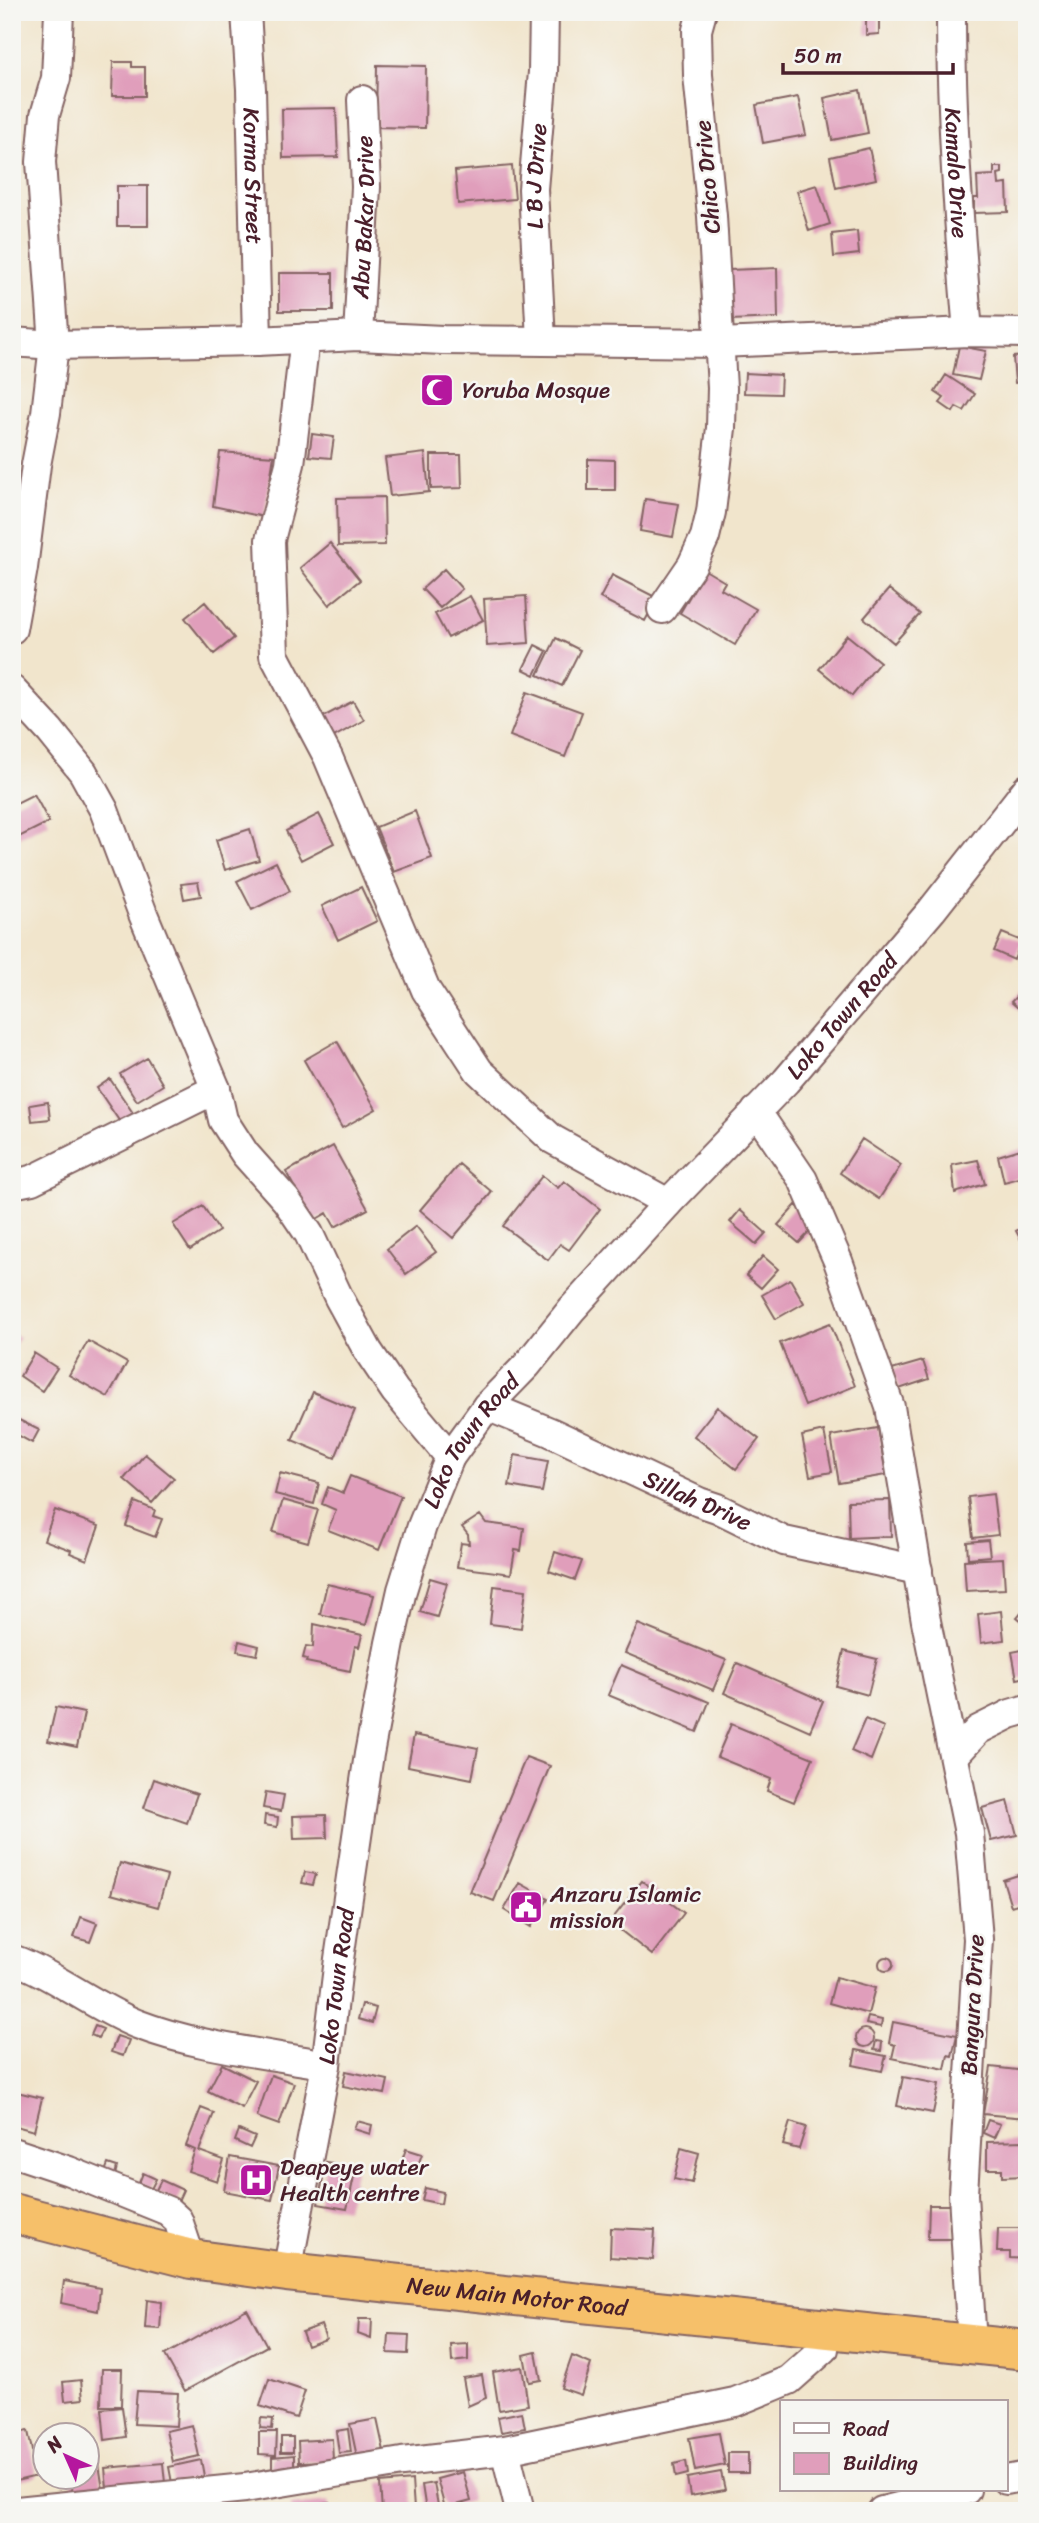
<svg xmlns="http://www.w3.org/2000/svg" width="1039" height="2523" font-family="Sriracha,sans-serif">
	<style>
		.building { fill: #e09ebb }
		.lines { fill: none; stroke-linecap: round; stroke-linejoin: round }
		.minor-casing { stroke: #846463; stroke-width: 32 }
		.highway-casing { stroke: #846463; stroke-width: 42 }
		.minor { stroke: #fff; stroke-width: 28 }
		.highway { stroke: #f6c06b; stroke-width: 38 }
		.labels { text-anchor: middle; stroke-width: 5; stroke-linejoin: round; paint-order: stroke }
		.street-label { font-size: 23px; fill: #4a1f2b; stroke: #f6f6f2 }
		.poi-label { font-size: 23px; fill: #4a1f2b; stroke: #f6f6f2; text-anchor: start }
	</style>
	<rect width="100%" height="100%" fill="#f6f6f2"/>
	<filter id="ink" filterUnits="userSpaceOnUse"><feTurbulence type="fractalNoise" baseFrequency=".0143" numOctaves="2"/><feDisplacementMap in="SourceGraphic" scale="14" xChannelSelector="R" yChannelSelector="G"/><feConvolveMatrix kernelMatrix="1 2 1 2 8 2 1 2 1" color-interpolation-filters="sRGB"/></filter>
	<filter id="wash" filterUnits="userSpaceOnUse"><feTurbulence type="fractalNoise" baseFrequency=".00686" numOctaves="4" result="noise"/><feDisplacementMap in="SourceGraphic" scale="28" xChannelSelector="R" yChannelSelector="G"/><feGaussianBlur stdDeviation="1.57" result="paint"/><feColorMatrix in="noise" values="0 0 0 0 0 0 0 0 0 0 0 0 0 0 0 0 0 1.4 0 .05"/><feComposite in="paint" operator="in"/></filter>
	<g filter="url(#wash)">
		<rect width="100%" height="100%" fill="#f1e5cc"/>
		<g id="blocks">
			<path class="building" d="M866,16H879V34L866,35Z
				M113,62H132V67H145V96H112Z
				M377,65L426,66L425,128L376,127Z
				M860,90L868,133L832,140L824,98Z
				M798,97L806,135L763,143L756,105Z
				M336,108L338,157L283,158L282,109Z
				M869,148L876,179L836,188L830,157Z
				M512,166L515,199L458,204L455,171Z
				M994,167H1002V173L998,174L999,185L1007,184L1008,212L974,213V198H978L977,176L994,175Z
				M817,185L830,224L809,231L797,191Z
				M117,186H148V226H117Z
				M857,231L859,254L834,257L832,234Z
				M777,268L778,318L730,320L729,270Z
				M279,273H333V311H279Z
				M959,346L986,351L979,380L953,375Z
				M1027,356V382L1015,383L1013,357Z
				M745,373L781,375L780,394L744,393Z
				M946,375L975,394L964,411L956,407L953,412L940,403L944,398L935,392Z
				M312,434L334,437L331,458L309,456Z
				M220,452L274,456L264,517L213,506Z
				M425,453L429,492L390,496L385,458Z
				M431,455H461L462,488L431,489Z
				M588,459L615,460V490H588Z
				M384,497L385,545L338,546L337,498Z
				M645,499L679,504L673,537L640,531Z
				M330,543L360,580L329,605L300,568Z
				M444,569L462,589L440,608L422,589Z
				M705,570L725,582L721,589L756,609L735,645L680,613Z
				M612,575L657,598L645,621L600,598Z
				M889,589L920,614L894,643L864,618Z
				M470,596L483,620L448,638L435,614Z
				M526,596L529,643L487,646L484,599Z
				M205,602L234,638L214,654L185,618Z
				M847,635L880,662L852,696L819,669Z
				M556,638L580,650L562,686L538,675Z
				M535,645L547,651L535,675L523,669Z
				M527,692L582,712L565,757L510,736Z
				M353,701L364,720L332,738L321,718Z
				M34,794L49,822L17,838L12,827V805Z
				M415,811L432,858L394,872L376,827Z
				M319,814L334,843L301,860L286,831Z
				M250,829L259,860L225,870L216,840Z
				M276,862L290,891L252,910L237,881Z
				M198,882L201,896L184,899L181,884Z
				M361,887L377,921L338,940L322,906Z
				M1002,933L1022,941L1014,960L994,951Z
				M1027,985V1001L1019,1009L1011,1002Z
				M337,1041L376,1109L342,1128L304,1060Z
				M147,1058L163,1085L137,1101L120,1074Z
				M110,1079L133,1113L120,1122L97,1088Z
				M48,1102L50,1119L32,1121L30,1105Z
				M862,1139L901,1165L879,1199L840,1173Z
				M333,1146L368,1209L335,1227L327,1213L313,1221L286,1172Z
				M1027,1147V1176L1004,1182L998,1156Z
				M978,1160L985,1184L955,1193L952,1165Z
				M459,1164L492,1192L453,1238L420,1210Z
				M542,1176L558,1188L564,1181L600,1209L569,1250L560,1244L548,1260L503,1226Z
				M796,1205L817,1224L799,1243L778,1225Z
				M203,1206L219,1231L190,1250L173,1224Z
				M740,1210L766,1233L756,1244L730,1222Z
				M1027,1225V1251L1016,1231Z
				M416,1226L436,1252L406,1274L387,1249Z
				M763,1256L778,1269L761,1288L746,1275Z
				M790,1279L804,1303L776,1319L762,1295Z
				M830,1323L855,1386L805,1406L780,1343Z
				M12,1334L19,1337L12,1351Z
				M88,1341L127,1363L108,1397L69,1375Z
				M34,1353L57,1368L42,1391L20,1376Z
				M923,1361L929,1379L899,1389L892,1370Z
				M313,1392L355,1410L335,1458L292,1440Z
				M717,1407L759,1439L736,1469L694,1436Z
				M15,1418L39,1430L32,1443L12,1432V1424Z
				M878,1428L886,1475L839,1483L831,1436Z
				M824,1431L832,1472L810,1476L802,1436Z
				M145,1454L174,1478L152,1503L124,1479Z
				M515,1455L548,1461L542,1492L509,1486Z
				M280,1473L319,1483L314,1504L275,1494Z
				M350,1476L401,1496L379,1550L328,1530L336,1510L322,1504L328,1487L343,1493Z
				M993,1494L998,1535L973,1538L968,1497Z
				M283,1500L318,1510L308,1542L273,1532Z
				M890,1500L891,1536L849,1538L848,1501Z
				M135,1502L155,1510L153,1516L162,1519L155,1537L126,1526Z
				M55,1510L99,1526L87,1560L70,1553L71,1550L44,1540Z
				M480,1515L486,1523L524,1528L521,1551L515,1550L511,1574L457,1567L461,1543L469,1544L468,1535L462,1527Z
				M988,1540L990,1556L968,1558L967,1542Z
				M555,1552L582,1561L575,1580L549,1571Z
				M1003,1558L1005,1589L966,1591L964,1560Z
				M430,1578L447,1583L437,1617L420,1612Z
				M327,1584L374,1595L366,1625L320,1614Z
				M494,1586L526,1590L521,1628L490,1624Z
				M1027,1605V1625L1017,1617Z
				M1001,1611L1004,1640L981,1643L978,1614Z
				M314,1624L362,1635L359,1647L355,1646L350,1671L306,1662L307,1659L303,1658L306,1646L313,1647Z
				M638,1624L726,1660L713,1690L625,1653Z
				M239,1641L259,1646L257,1655L237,1651Z
				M1027,1649V1677L1017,1679L1012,1652Z
				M844,1651L877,1659L868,1695L836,1686Z
				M737,1663L823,1701L810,1731L724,1693Z
				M621,1665L709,1702L697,1732L608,1695Z
				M56,1707L84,1713L77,1747L48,1741Z
				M865,1719L884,1727L871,1760L851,1751Z
				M731,1724L813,1758L794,1802L767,1791L771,1779L717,1757Z
				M414,1735L478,1748L472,1779L408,1766Z
				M526,1757L550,1766L494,1901L470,1892Z
				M154,1779L197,1794L187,1823L144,1808Z
				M266,1792L284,1795L281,1811L263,1808Z
				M1008,1801L1017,1835L991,1841L982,1808Z
				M265,1815L278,1817L277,1827L264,1825Z
				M326,1815L327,1838L294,1839L293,1816Z
				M120,1863L167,1876L158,1907L111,1894Z
				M305,1872L316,1874L313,1885L302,1883Z
				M1027,1872V1901L1011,1906L1003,1880Z
				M642,1881L684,1913L652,1955L610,1922Z
				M520,1883L548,1899L531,1927L504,1910Z
				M81,1917L97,1923L90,1942L74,1937Z
				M879 1964a7 7 0 1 1 14 0a7 7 0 1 1-14 0Z
				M836,1977L875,1988L868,2014L829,2003Z
				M362,2004L376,2008L372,2023L358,2019Z
				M868,2017L882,2020L881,2027L866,2024Z
				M893,2022L957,2035L952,2056L948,2055L945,2069L892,2058L895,2045L889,2043Z
				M95,2026L103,2029L98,2038L91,2035Z
				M856 2038a9 9 0 1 1 18 0a9 9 0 1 1-18 0Z
				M117,2036L129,2040L123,2056L111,2052Z
				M876,2041L882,2042L881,2051L874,2050Z
				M856,2050L886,2056L882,2071L853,2065Z
				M222,2064L256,2081L242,2108L208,2091Z
				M991,2067L1027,2071V2118L983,2114Z
				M346,2071L388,2080L385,2094L343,2086Z
				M271,2075L294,2083L279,2125L257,2117Z
				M903,2077L939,2084L933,2113L897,2106Z
				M17,2092L42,2098L34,2131L12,2125V2110Z
				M201,2108L214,2113L199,2151L224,2160L217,2181L188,2171L195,2150L186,2146Z
				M988,2120L1000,2124L994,2138L983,2133Z
				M357,2121L372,2125L370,2134L354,2129Z
				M790,2122L806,2127L799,2149L783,2145Z
				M239,2130L255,2137L250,2148L235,2141Z
				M1025,2141L1026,2176L1002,2177V2169H987V2142Z
				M681,2148L699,2153L692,2183L674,2179Z
				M406,2149L422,2154L417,2168L401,2163Z
				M230,2157L279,2166L272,2200L224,2191Z
				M326,2162L356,2167L347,2209L318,2204Z
				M108,2164L117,2167L115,2175L105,2172Z
				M143,2173L156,2179L151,2189L139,2183Z
				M161,2180L183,2190L177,2203L155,2192Z
				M425,2188L443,2192L441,2204L422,2200Z
				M929,2205H954L953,2239H928Z
				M611,2228L655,2230L653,2260L610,2257Z
				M998,2228H1027V2259L1010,2258V2252H997Z
				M64,2281L100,2288L98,2311L61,2303Z
				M147,2300L162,2302L160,2329L145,2328Z
				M247,2309L267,2346L185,2391L165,2355Z
				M359,2319H372L371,2339L358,2334Z
				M321,2325L326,2339L307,2346L302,2332Z
				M389,2334L409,2335L408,2354L388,2353Z
				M468,2344V2360L452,2362L451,2345Z
				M536,2352L541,2380L529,2382L524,2355Z
				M572,2356L591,2364L581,2395L561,2388Z
				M522,2367L528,2405L499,2410L493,2372Z
				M102,2369H122L121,2406H101Z
				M482,2375L486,2398L468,2406L463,2378Z
				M269,2379L305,2391L296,2418L260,2406Z
				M81,2380L83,2399L65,2401L63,2382Z
				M137,2391L178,2393L176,2426L134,2424Z
				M122,2407L126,2437L105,2440L102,2409Z
				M522,2412L525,2428L501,2432L498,2417Z
				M261,2418L273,2419L272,2429L260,2428Z
				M377,2419L384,2451L357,2457L350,2424Z
				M192,2425L199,2456L173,2462L166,2431Z
				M348,2429L351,2452L339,2453L336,2431Z
				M28,2431L37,2476L12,2482V2434Z
				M259,2432H277L276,2455L259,2454Z
				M719,2433L725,2465L695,2471L689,2438Z
				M281,2437H293V2452H281Z
				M332,2439L333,2461L299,2462L298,2441Z
				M728,2453H748V2473H728Z
				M294,2455V2468L272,2470V2457Z
				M201,2460L204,2476L172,2483L169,2467Z
				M686,2461L688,2474L676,2477L674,2464Z
				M163,2463L165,2483L107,2488L105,2468Z
				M99,2464L103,2490L73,2495L71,2478H88V2465Z
				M463,2472L471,2501L445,2508L437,2479Z
				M721,2472L725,2490L690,2496L687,2478Z
				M412,2480L414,2509L382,2511L380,2483Z
				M434,2483L439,2511H426L422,2485Z
				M329,2502L330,2511H291V2506Z"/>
		</g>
	</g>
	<g filter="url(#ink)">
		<use href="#blocks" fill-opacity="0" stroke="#846463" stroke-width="2"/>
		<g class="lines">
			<g class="minor-casing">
				<g id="minor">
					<path id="s1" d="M246,12L251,89L257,341"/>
					<path id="s2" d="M951,12C951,119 959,225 968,332"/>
					<path id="s3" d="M358,336L366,187L362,100"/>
					<path d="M305,338L290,464L270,540L274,655L328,757L426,990L479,1071L552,1139L668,1203"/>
					<path id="s4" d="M541,340L533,189L543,72L544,12"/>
					<path d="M12,342L54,345L257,341L358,336L443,340L719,343L968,332L1027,333"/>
					<path d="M662,609L692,565L705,537L711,512L721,428L722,388L712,216L698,75L697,30L702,12"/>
					<path d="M12,629L23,568L36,465L46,413L54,345L41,162L45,115L56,78L59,12"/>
					<path d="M12,690L50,731L83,772L104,810L143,914L216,1089L223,1120L245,1154L286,1200L309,1234L339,1298L368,1351L395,1391L450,1457"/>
					<path d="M756,1111L803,1180L838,1261L890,1407L926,1621L969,1833L978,1939L963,2194L972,2345"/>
					<path d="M12,1184L32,1180L216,1089"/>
					<path id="s5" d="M487,1406L550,1432L699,1502L717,1508L784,1541L918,1570"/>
					<path d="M954,1756L978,1730L1010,1714L1027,1709"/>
					<path d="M12,1959C56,1975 93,2006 137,2024C197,2047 264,2053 326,2065"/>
					<path d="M12,2152L69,2171L168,2211L178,2220L191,2259"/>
					<path id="s6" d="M287,2272L326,2065L339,1959L369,1754L390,1643L402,1590L422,1526L450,1457L487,1406L527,1365L572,1309L668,1203L786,1081L932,910L1027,789"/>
					<path d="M505,2450L520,2511"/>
					<path d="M1006,2480L1027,2476"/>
					<path d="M17,2511L245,2488L402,2462L505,2450L735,2402L789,2380L824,2349"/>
					<path d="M882,2511L966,2490"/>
				</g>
			</g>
			<g class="highway-casing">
				<g id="highway">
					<path id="s7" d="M12,2213L191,2259L287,2272L1027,2350"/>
				</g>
			</g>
			<use href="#minor" class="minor"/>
			<use href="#highway" class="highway"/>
		</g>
	</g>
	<defs>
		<g id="mosque-square" transform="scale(1.75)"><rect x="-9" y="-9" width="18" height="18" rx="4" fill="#b5179e" stroke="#f6f6f2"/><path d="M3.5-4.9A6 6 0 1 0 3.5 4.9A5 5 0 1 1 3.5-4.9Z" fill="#fff"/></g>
		<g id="civic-square" transform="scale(1.75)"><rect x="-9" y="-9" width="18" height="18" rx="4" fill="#b5179e" stroke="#f6f6f2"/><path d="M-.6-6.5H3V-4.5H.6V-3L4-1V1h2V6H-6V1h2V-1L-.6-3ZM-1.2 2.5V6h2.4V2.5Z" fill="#fff"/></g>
		<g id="hospital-square" transform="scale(1.75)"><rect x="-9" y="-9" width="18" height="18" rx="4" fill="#b5179e" stroke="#f6f6f2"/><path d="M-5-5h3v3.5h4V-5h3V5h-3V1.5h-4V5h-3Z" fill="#fff"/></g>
	</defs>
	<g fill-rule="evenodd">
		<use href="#mosque-square" x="437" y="390"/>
		<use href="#civic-square" x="526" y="1907"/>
		<use href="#hospital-square" x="256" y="2180"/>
	</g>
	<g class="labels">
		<g class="street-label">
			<text dy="8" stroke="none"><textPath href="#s2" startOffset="161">Kamalo Drive</textPath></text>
			<text dy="8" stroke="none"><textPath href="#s1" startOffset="164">Korma Street</textPath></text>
			<text dy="8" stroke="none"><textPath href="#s4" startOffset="164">L B J Drive</textPath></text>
			<text transform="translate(707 177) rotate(-95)" y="8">Chico Drive</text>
			<text dy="8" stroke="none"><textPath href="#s3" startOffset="119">Abu Bakar Drive</textPath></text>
			<text dy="8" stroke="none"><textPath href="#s6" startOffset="1424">Loko Town Road</textPath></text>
			<text dy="8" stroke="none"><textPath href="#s6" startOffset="858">Loko Town Road</textPath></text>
			<text dy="8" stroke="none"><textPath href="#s5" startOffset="231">Sillah Drive</textPath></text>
			<text dy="8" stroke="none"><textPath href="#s6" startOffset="290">Loko Town Road</textPath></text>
			<text transform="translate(972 2005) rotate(-87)" y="8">Bangura Drive</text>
			<text dy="8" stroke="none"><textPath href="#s7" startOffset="513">New Main Motor Road</textPath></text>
		</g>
		<g class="poi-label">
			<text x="462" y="398">Yoruba Mosque</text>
			<text x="550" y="1902">Anzaru Islamic<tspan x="550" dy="26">mission</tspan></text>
			<text x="280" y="2175">Deapeye water<tspan x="280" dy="26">Health centre</tspan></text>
		</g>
	</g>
	<rect width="1039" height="2523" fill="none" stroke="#f6f6f2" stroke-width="42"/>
	<rect x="780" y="2400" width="228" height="91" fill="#f6f6f2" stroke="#b1a0a2" stroke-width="2"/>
	<rect x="794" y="2423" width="35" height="10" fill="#ffffff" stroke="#b1a0a2" stroke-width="2"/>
	<text x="843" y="2436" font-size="21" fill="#4a1f2b">Road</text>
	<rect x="794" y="2453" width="35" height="21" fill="#e09ebb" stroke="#b1a0a2" stroke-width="2"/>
	<text x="843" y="2470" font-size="21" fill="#4a1f2b">Building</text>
	<g transform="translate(66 2456) rotate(315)"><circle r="33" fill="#f6f6f2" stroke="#b1a0a2" stroke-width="2"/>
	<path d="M0-5L12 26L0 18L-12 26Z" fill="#b5179e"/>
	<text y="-10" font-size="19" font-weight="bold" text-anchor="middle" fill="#4a1f2b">N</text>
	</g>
	<path d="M783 63v10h170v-10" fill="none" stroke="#4a1f2b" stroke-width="3.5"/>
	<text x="794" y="63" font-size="21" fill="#4a1f2b" stroke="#f6f6f2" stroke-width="5" paint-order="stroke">50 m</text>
</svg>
